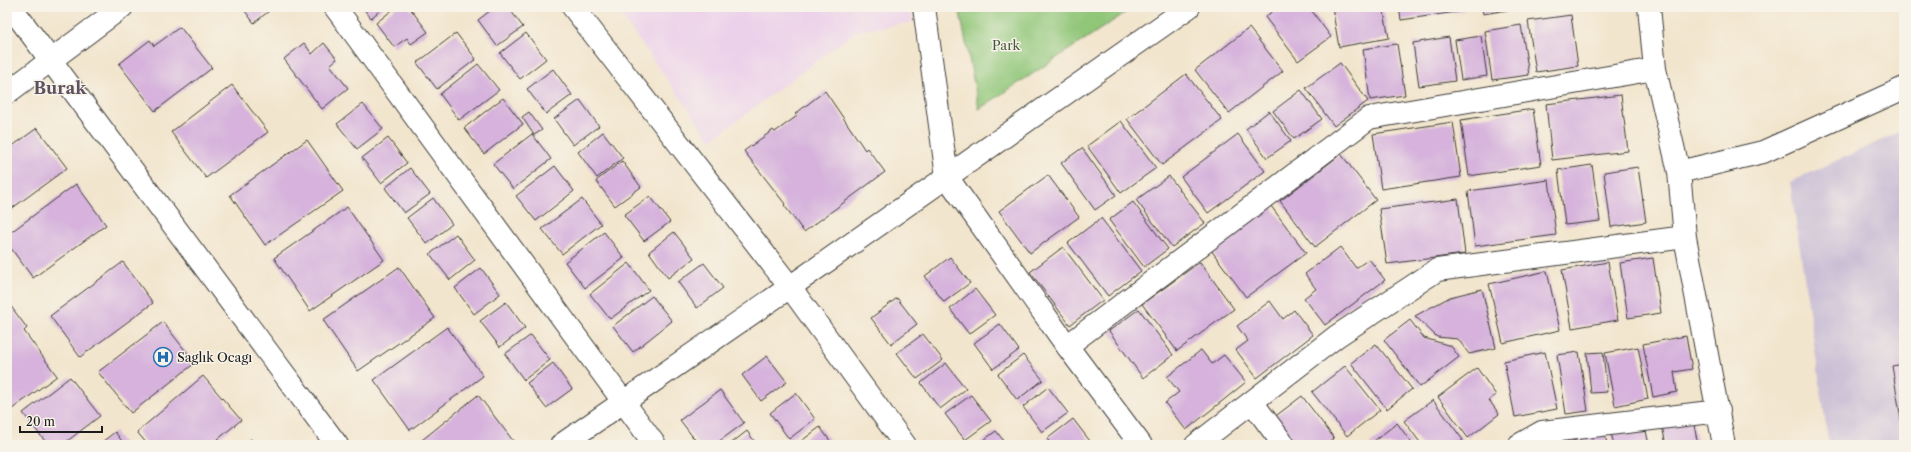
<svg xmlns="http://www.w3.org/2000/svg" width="1911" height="452" font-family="'Libre Caslon Text',serif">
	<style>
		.built { fill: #ecd1ea }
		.industrial { fill: #cbbfd5 }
		.green { fill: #90c678; stroke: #56714a }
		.building { fill: #d6b2dc }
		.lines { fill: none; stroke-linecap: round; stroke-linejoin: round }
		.minor-casing { stroke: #3c3a37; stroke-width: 24 }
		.minor { stroke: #fff; stroke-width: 22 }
		.labels { text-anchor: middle; stroke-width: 3; stroke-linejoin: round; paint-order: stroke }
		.park-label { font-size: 13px; fill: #45583c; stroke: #f7f3e8 }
		.poi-label { font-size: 13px; fill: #1c1c1c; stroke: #f7f3e8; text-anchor: start }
		.district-label { font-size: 17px; font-weight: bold; fill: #5d505f; stroke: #f7f3e8 }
	</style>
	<rect width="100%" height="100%" fill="#f7f3e8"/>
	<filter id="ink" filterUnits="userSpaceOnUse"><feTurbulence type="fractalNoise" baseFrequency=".025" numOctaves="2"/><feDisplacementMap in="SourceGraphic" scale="8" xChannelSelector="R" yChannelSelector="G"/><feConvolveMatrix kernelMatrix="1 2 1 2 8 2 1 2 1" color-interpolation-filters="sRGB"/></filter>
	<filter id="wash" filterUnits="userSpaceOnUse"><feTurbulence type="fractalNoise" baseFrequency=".012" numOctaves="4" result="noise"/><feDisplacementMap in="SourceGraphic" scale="16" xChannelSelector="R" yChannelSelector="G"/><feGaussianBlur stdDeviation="0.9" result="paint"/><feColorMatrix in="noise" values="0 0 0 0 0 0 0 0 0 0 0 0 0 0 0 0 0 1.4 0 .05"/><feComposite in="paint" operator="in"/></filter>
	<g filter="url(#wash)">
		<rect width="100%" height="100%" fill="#f2e5cd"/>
		<path class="built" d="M615,7H910L913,22L856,31L711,140Z"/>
		<path class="industrial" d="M1904,130V445H1829L1790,182Z"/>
		<path class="green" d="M959,7H1134L979,109Z"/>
		<g id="blocks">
			<path class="building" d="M242,7H274L254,23Z
				M362,7H384L371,18Z
				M396,7H409L428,32L411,44L407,38L394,47L376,23Z
				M495,7H508L523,27L497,46L478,20Z
				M1278,7H1309L1331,37L1298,61L1265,17Z
				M1332,7H1383L1389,38L1339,47Z
				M1399,7H1462L1463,11L1401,20Z
				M1482,7H1520V8L1483,14Z
				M1571,15L1578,66L1536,72L1528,21Z
				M1521,25L1529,75L1492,80L1485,31Z
				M180,27L212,68L155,111L119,64L150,40L154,46Z
				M1249,28L1283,71L1229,113L1195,70Z
				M456,33L476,59L437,89L417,63Z
				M526,33L546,59L520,79L500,53Z
				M1481,36L1487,76L1461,80L1455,40Z
				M1449,37L1455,81L1419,86L1413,43Z
				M304,43L312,54L324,43L337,59L330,65L348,88L322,109L284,59Z
				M1397,44L1405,95L1370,100L1363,49Z
				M1340,63L1368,101L1334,126L1306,88Z
				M478,64L499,90L459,120L440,94Z
				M553,69L572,95L546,114L527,89Z
				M1186,74L1222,120L1162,165L1127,119Z
				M232,85L268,132L206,178L171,132Z
				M1301,90L1322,119L1294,139L1273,111Z
				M825,91L865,150L867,148L885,172L804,232L784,205L785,204L744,151L773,130L775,132L797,116L795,114Z
				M1621,95L1628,151L1552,160L1546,104Z
				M503,98L523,124L484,154L464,128Z
				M580,100L599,126L573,145L554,119Z
				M363,104L383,129L357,149L337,124Z
				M1533,109L1541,165L1469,176L1461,120Z
				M1269,111L1291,141L1267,158L1246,129Z
				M529,112L542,130L534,135L522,117Z
				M1121,121L1156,168L1121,193L1087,146Z
				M1453,122L1461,177L1381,189L1373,134Z
				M37,128L67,168L7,212V150Z
				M603,132L623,158L597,178L578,152Z
				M532,134L551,159L513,189L493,164Z
				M1238,134L1265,171L1208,213L1181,177Z
				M388,138L407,163L381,183L362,158Z
				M307,140L343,191L265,245L230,195Z
				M1082,148L1116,195L1095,210L1061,163Z
				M1341,154L1376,200L1315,247L1280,201Z
				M622,161L641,187L615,206L596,181Z
				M1592,165L1600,221L1565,225L1558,170Z
				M555,166L574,191L536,221L516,196Z
				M1638,167L1646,222L1611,227L1604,172Z
				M410,168L430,194L404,213L385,188Z
				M1048,175L1079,217L1030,253L999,211Z
				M1169,176L1205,223L1172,247L1136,200Z
				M1549,180L1556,235L1475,246L1468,191Z
				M76,184L106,225L33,278L7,243V235Z
				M650,196L670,222L644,241L624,215Z
				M433,198L452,224L427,244L407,218Z
				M582,199L601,224L562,254L542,229Z
				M1458,199L1465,254L1387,264L1379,209Z
				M1133,202L1168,249L1144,267L1109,220Z
				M1271,206L1306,253L1246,297L1211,250Z
				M347,207L384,260L310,311L274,258Z
				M1101,218L1141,271L1108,296L1068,243Z
				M604,232L624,258L585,288L565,262Z
				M674,232L694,258L668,278L649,252Z
				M456,234L475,260L450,280L430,254Z
				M1063,247L1103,300L1070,325L1030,272Z
				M1340,247L1356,268L1369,259L1385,280L1325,325L1304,298L1316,289L1305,274Z
				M950,257L970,283L944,302L925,276Z
				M1653,258L1661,313L1628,318L1620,263Z
				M123,262L153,303L80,357L50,316Z
				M1200,262L1234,309L1177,351L1142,304Z
				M1608,262L1618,320L1572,328L1562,270Z
				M629,263L649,290L610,319L590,294Z
				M704,263L723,288L697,308L678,282Z
				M399,267L435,318L358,371L323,320Z
				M481,268L500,294L474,314L455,288Z
				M1547,271L1560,330L1503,343L1489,284Z
				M975,289L995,315L969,334L950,309Z
				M1482,289L1496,348L1469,354L1458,339L1437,337L1415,316L1450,297Z
				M652,296L672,321L633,352L613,326Z
				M897,298L917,324L891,344L871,318Z
				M7,301L27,328L24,331L57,376L12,409L7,401Z
				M1270,301L1283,319L1294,310L1313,335L1257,378L1236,350L1248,341L1237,326Z
				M506,302L525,328L500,347L480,321Z
				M1139,309L1173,355L1143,378L1109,331Z
				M1410,320L1424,338L1451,346L1459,357L1420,387L1384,340Z
				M163,322L195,363L131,413L98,372Z
				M1000,324L1019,350L993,369L974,343Z
				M447,327L483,376L410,430L374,380Z
				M923,334L943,360L917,379L897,353Z
				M531,335L550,360L524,380L505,354Z
				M1686,336L1692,369L1674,372L1677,392L1653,397L1643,344Z
				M1376,344L1412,389L1387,409L1351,363Z
				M1638,347L1648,399L1615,406L1605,353Z
				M1201,350L1212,364L1224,355L1246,382L1186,430L1165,403L1179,392L1167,377Z
				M1545,352L1557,409L1515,417L1504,361Z
				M1579,352L1588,411L1566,414L1557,355Z
				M1603,352L1607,392L1591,393L1587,353Z
				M1023,355L1043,380L1017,400L998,374Z
				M767,356L787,382L761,401L742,375Z
				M553,363L572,389L546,408L527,383Z
				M946,363L966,389L940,409L921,383Z
				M1904,364V431H1903L1892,366Z
				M1345,366L1380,410L1347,436L1312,392Z
				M1477,368L1496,395L1489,400L1499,414L1468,438L1438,397Z
				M203,376L241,420L211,445H148L137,432Z
				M70,377L100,416L62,445H48L23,413Z
				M1048,387L1068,413L1042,432L1023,407Z
				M720,390L744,423L714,445H699L680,420Z
				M796,393L815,419L789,439L770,413Z
				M478,395L514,442L509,445H418L417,444Z
				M971,395L991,421L965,440L945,414Z
				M1302,396L1334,438L1326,445H1294L1273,418Z
				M1433,400L1463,440L1456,445H1422L1404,421Z
				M1073,419L1093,445H1052L1047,439Z
				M1693,420L1698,445H1666L1662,426Z
				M1397,423L1413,445H1369Z
				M1645,426L1649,445H1614L1611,433Z
				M820,427L833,445H796Z
				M747,431L757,445H729Z
				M996,431L1007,445H977Z
				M115,432L125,445H98Z
				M1605,433L1607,445H1573L1572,441Z
				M251,439L256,445H242Z
				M1567,439L1569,445H1550Z"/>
		</g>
	</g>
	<g filter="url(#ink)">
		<use href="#blocks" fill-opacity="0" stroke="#3c3a37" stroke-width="1"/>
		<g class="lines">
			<g class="minor-casing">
				<path id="minor" d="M11,7L337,445
					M335,7L655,445
					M573,7L790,287L905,445
					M924,7L947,177L1067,346L1141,445
					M1649,7L1655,69L1679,172L1685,237L1724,445
					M7,93L122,7
					M1679,172L1763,152L1904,88
					M1067,346L1369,118L1655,69
					M1252,402L1284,445
					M561,445L790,287L1189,7
					M1196,445L1337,336L1437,270L1685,237
					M1519,445L1542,432L1719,411"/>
			</g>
			<use href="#minor" class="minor"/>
		</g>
	</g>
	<defs>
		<g id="hospital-ring" transform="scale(1)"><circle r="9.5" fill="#f7f3e8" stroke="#1f6fb2" stroke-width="1.5"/><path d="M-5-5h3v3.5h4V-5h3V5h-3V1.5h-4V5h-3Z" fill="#1f6fb2"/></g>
	</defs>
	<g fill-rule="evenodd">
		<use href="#hospital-ring" x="163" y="357"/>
	</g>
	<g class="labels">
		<g class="park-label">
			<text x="1006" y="50">Park</text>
		</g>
		<g class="poi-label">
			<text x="177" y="362">Saglık Ocagı</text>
		</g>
		<g class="district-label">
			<text x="60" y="94">Burak</text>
		</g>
	</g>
	<rect width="1911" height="452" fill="none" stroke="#f7f3e8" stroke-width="24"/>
	<path d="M20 426v6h82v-6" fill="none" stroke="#1c1c1c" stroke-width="2"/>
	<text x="26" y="426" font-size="12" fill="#1c1c1c" stroke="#f7f3e8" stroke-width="3" paint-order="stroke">20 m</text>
</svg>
